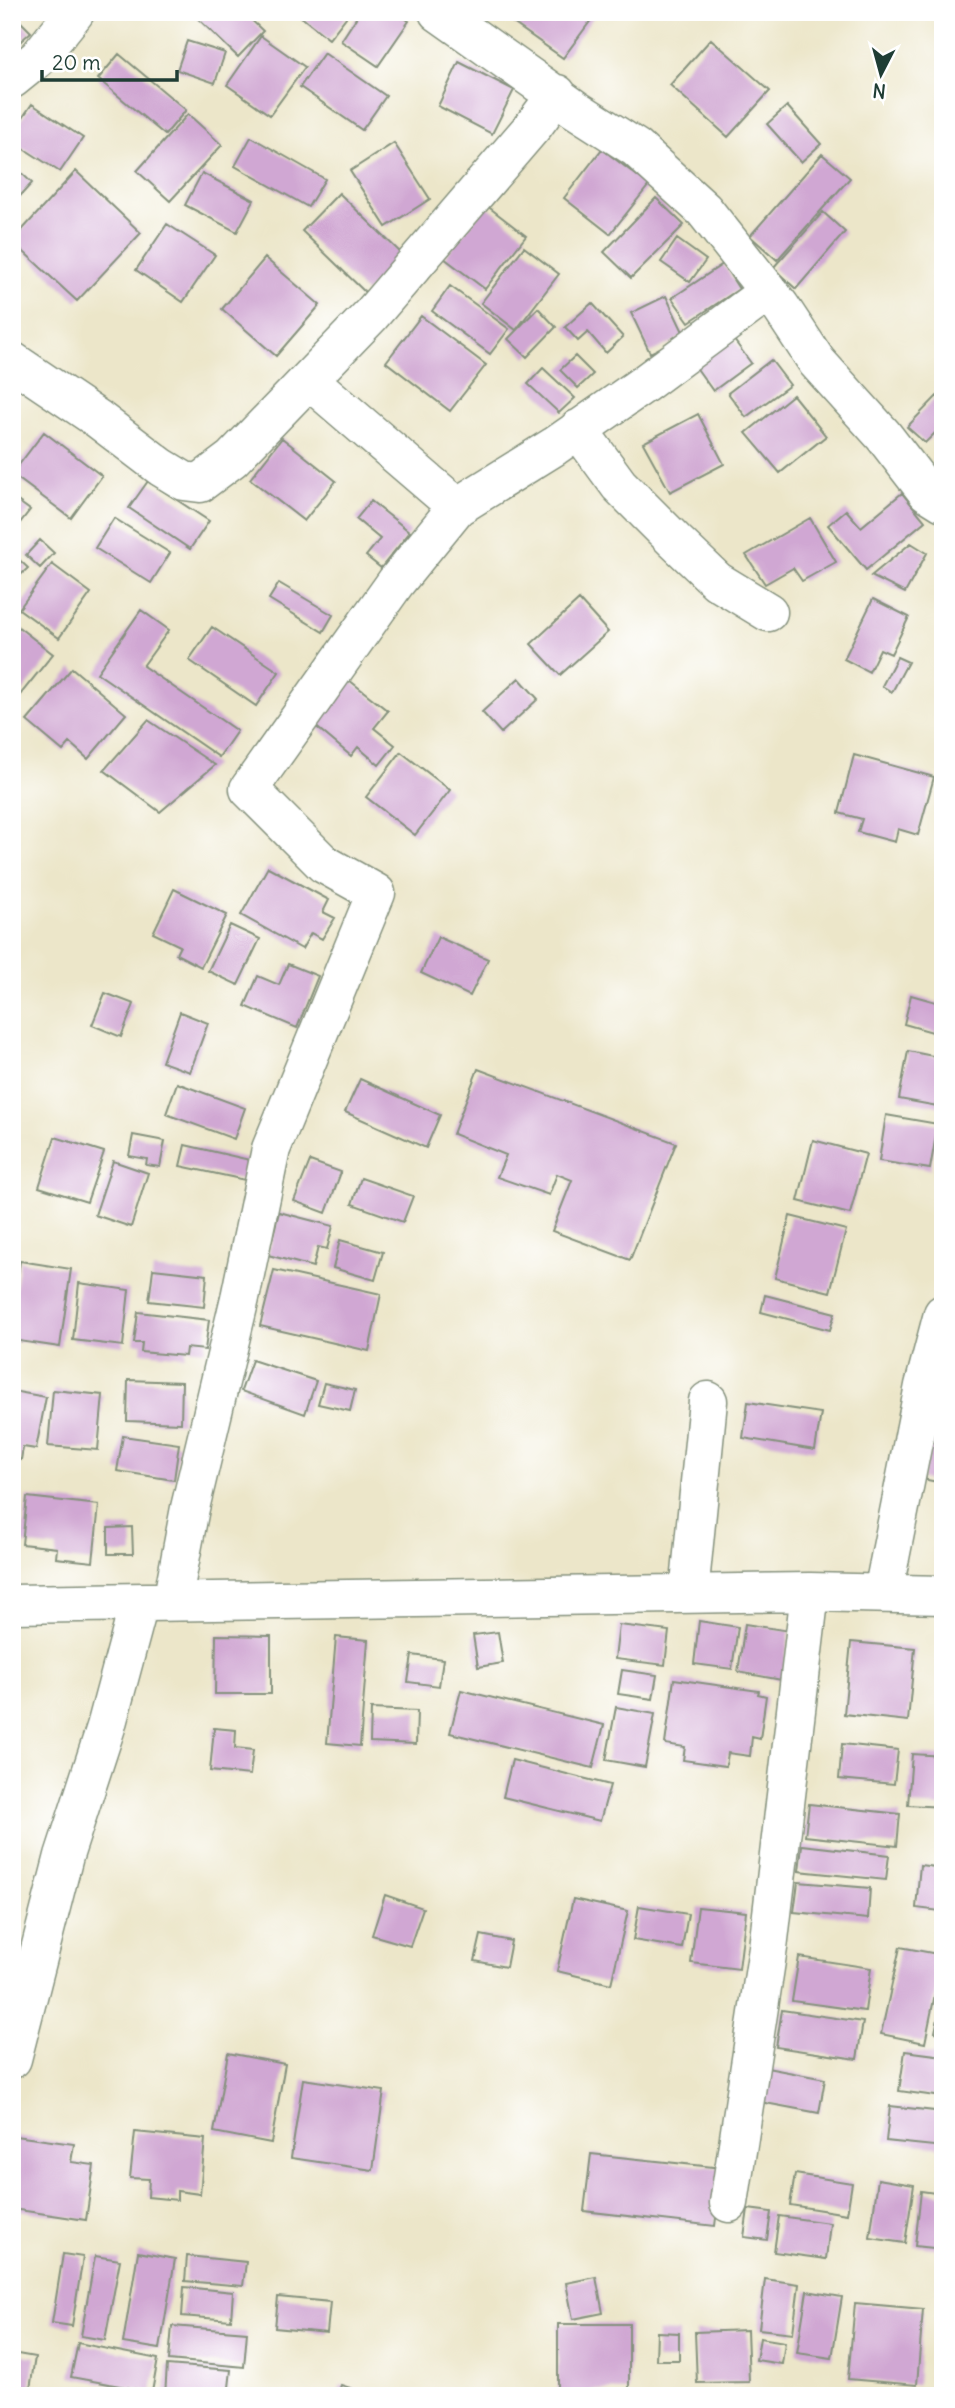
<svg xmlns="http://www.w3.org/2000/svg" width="955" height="2408" font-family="Delius,sans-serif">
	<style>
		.building { fill: #d0a7d3 }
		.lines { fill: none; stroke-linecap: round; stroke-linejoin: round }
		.street-casing { stroke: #86927e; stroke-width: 41 }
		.street { stroke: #fff; stroke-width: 38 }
	</style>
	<rect width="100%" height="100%" fill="#fff"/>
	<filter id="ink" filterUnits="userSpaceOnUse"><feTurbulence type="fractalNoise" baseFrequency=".0143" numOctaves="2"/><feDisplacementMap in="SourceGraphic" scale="14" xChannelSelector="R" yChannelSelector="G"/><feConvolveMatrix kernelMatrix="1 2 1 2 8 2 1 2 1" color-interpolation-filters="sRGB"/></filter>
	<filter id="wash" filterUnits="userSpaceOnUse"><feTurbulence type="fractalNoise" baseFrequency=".00686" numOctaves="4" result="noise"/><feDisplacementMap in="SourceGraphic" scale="28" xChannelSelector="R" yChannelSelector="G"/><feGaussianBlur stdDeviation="1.57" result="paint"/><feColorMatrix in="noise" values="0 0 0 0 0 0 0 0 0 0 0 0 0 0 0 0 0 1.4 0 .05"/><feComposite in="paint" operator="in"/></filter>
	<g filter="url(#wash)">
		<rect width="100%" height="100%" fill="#ece6c9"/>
		<g id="blocks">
			<path class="building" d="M191,12H243L263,31L238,57Z
				M295,12H350L329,39Z
				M360,12H395L409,21L378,66L341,41Z
				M515,12H597L563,58L509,20Z
				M19,20L31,32L12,49V26Z
				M261,36L305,67L270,115L227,85Z
				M711,39L770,91L728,137L670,85Z
				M187,41L225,53L215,83L177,70Z
				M324,53L386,96L362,130L300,87Z
				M119,54L186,110L165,135L98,79Z
				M459,62L514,90L492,134L438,106Z
				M32,104L83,138L60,172L12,141V133Z
				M787,106L821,144L801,162L767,124Z
				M188,114L222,145L170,201L137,171Z
				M251,137L325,179L308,207L235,166Z
				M394,143L430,199L386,227L350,171Z
				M602,149L649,185L610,234L564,198Z
				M822,154L850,178L777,260L750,236Z
				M12,164L32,183L12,205Z
				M76,171L141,233L77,301L12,241Z
				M202,173L254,200L237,232L185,205Z
				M339,193L403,255L366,293L302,231Z
				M656,198L684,225L631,278L604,252Z
				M486,205L526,236L485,289L444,258Z
				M823,212L845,232L796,289L773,268Z
				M167,224L215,255L183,302L136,270Z
				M677,239L706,260L690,282L661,262Z
				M524,247L559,274L516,330L481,303Z
				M265,258L320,305L276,356L222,309Z
				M723,264L739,289L689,322L672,298Z
				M450,286L509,329L490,354L432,311Z
				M666,296L685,336L650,353L631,313Z
				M592,303L623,337L606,353L588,332L578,341L565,327Z
				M538,308L556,327L527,357L508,339Z
				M421,316L486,365L450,411L386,362Z
				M731,336L751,363L713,391L693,363Z
				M575,356L593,374L578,388L560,370Z
				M771,360L790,385L746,417L728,393Z
				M543,368L575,398L559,413L528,384Z
				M793,395L826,436L780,473L746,433Z
				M937,396L943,401V425L925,443L907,427Z
				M698,414L724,464L670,492L643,443Z
				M44,432L102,476L71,518L12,474Z
				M282,438L336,481L304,521L250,479Z
				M148,481L209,521L190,549L129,508Z
				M902,493L925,521L866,570L828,525L846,510L861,527Z
				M12,497L30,510L12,533Z
				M371,501L410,532L381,568L366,556L380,539L356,519Z
				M114,518L170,553L151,583L95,548Z
				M810,518L836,562L802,581L793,568L765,584L746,555Z
				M40,540L54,553L40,568L26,555Z
				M911,543L927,553L905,593L871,576Z
				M12,553L28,568L12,583Z
				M52,564L91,593L59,638L19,609Z
				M279,583L333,615L323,632L269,599Z
				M873,599L909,617L891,654L880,649L869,672L844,659Z
				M579,600L608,632L560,675L531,644Z
				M141,610L169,630L143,666L237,731L219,757L97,673Z
				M12,622L53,654L12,705Z
				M212,627L279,672L256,706L189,660Z
				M897,657L908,662L892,692L882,686Z
				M72,668L126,714L88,759L70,743L63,751L27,721Z
				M519,678L538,699L501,733L482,712Z
				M349,680L388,711L374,728L395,745L379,765L358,747L351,756L313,724Z
				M148,720L215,765L160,812L104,770Z
				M401,752L450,790L415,835L366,797Z
				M854,755L934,777L918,835L898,829L895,842L858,832L862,819L839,813Z
				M268,867L329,900L323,912L335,918L322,939L311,933L302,949L241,915Z
				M174,889L227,915L201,967L176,954L180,946L153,933Z
				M230,925L260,939L238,985L208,971Z
				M438,937L488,959L470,996L421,973Z
				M288,964L318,976L297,1028L245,1006L258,976L279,985Z
				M105,993L134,1004L121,1037L92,1025Z
				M911,995L943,1004V1035L904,1024Z
				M180,1012L208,1023L190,1072L162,1062Z
				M908,1051L943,1058V1107L899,1099Z
				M478,1069L676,1143L630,1260L552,1231L572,1180L557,1174L549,1195L497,1177L506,1155L453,1134Z
				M360,1079L440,1115L426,1148L345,1112Z
				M177,1083L245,1108L234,1139L166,1114Z
				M886,1115L938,1124L930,1169L879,1161Z
				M133,1135L165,1141L160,1167L146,1165L147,1159L129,1156Z
				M55,1137L104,1152L87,1202L39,1187Z
				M813,1140L866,1154L850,1214L798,1201Z
				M185,1145L254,1161L250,1181L180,1166Z
				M113,1161L148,1173L131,1227L95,1215Z
				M310,1161L341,1172L326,1213L294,1201Z
				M361,1178L413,1196L403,1222L352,1204Z
				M279,1212L333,1226L327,1249L318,1247L313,1267L268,1255Z
				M790,1216L846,1230L830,1292L775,1278Z
				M340,1240L383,1252L375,1280L333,1268Z
				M20,1261L71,1269L60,1347L12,1340V1313Z
				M153,1269L207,1275L204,1307L149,1301Z
				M274,1270L381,1294L369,1351L260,1326Z
				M79,1283L129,1290L123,1346L73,1340Z
				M765,1295L835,1313L830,1330L761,1312Z
				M138,1312L209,1320L205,1350L186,1348L185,1356L141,1352L142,1343H134Z
				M252,1360L316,1381L305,1414L241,1391Z
				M128,1380L182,1382L181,1423L127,1421Z
				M324,1383L355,1390L350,1411L318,1404Z
				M53,1390L103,1395L98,1450L48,1446Z
				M12,1391L46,1397L36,1449L23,1447L21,1460L12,1458Z
				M942,1395H943V1483L922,1479Z
				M748,1402L821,1413L815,1450L743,1438Z
				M123,1436L179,1444L174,1480L117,1471Z
				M27,1497L99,1505L93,1562L56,1558L57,1548L22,1544Z
				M132,1527L133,1554H108V1528Z
				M699,1621L738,1627L732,1669L694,1664Z
				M745,1624L790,1631L782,1680L738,1672Z
				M619,1625L669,1631L665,1665L615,1659Z
				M498,1632L503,1663L478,1667L473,1635Z
				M216,1635L271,1636V1694H215Z
				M336,1637L368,1640L360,1746L327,1743Z
				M851,1642L915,1648L908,1721L844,1714Z
				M412,1655L443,1659L439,1686L408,1682Z
				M622,1670L657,1675L653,1699L618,1694Z
				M674,1679L759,1691L758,1694L766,1696L760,1739L752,1737L750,1756L728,1753L726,1766L683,1760L685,1747L665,1744Z
				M461,1690L604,1725L593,1768L450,1733Z
				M616,1707L655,1714L645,1767L606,1760Z
				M371,1709L417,1711L416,1744L370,1742Z
				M214,1728L236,1730L235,1748L253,1750L250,1775L210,1771Z
				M842,1744L898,1750L894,1784L839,1779Z
				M912,1754L943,1756V1807L908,1805Z
				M512,1760L610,1785L600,1821L503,1797Z
				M809,1804L900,1814L897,1846L805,1836Z
				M802,1845L889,1855L886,1880L799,1871Z
				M920,1865L943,1868L940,1911L916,1908Z
				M798,1882L870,1888L868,1919L794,1912Z
				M385,1895L423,1908L410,1946L372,1935Z
				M573,1899L628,1911L611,1984L557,1971Z
				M639,1906L688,1914L682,1948L633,1940Z
				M698,1907L746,1912L739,1969L691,1963Z
				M481,1935L511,1941L506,1967L475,1961Z
				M900,1947L943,1955L925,2043L881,2034Z
				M799,1957L871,1968L865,2011L792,2001Z
				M942,2001H943V2034L935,2032Z
				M782,2010L863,2022L857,2059L776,2047Z
				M905,2051L943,2056V2097L899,2091Z
				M228,2053L285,2064L271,2143L214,2132Z
				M767,2068L825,2079L819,2113L760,2102Z
				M303,2079L384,2091L373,2170L291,2158Z
				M890,2106L943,2112V2147L886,2141Z
				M135,2132L205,2139L200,2194L177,2191V2200L148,2197L149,2179L130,2178Z
				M15,2136L74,2144L71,2162L94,2165L86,2220L12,2209V2157Z
				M591,2154L722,2168L715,2226L584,2211Z
				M795,2174L852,2183L847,2214L790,2205Z
				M878,2179L914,2185L905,2243L870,2238Z
				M921,2191L943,2194V2249L915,2246Z
				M748,2209L771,2212L767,2240L744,2237Z
				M779,2216L830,2223L826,2259L774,2252Z
				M138,2252L175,2259L160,2349L123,2343Z
				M63,2254L83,2257L72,2326L52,2323Z
				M95,2256L120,2260L105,2340L81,2336Z
				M187,2256L246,2262L243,2286L185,2281Z
				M596,2277L603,2313L573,2319L566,2283Z
				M765,2279L799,2284L793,2333L759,2329Z
				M184,2287L233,2292L231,2320L182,2316Z
				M807,2291L842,2297L832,2358L797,2353Z
				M278,2297L330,2302L327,2333L275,2328Z
				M855,2303L923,2309L917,2385L848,2379Z
				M558,2324H629V2391L591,2390V2396H558Z
				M172,2326L247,2332L244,2367L169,2360Z
				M747,2330L749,2382L697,2383L695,2332Z
				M657,2332L679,2333V2360H656Z
				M760,2338L785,2342L782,2364L756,2360Z
				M78,2343L158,2359L152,2392L71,2377Z
				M12,2353L35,2357L29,2396H12Z
				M167,2365L231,2370L228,2396H165Z
				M341,2385L371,2395V2396H337Z"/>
		</g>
	</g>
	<g filter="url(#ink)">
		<use href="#blocks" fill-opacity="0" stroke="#86927e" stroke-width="2"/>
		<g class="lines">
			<g class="street-casing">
				<path id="street" d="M438,12L575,109L636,148L704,210L780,306L817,362L883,435L927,492L943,502
					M12,79L38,58L75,12
					M12,361L98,419L161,467L184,481L200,483L232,459L371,315L534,125L557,94
					M309,380L457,507
					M578,429L619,485L675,541L717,581L768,612
					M883,1593L924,1386L943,1314
					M689,1594L708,1401
					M175,1601L174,1592L190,1508L240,1298L271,1149L376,893L324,864L249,789L396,582L457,507L555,446L644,384L768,292
					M12,1604L810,1592L943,1595
					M12,2059L64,1856L106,1727L139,1604
					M729,2203L768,1948L810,1592"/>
			</g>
			<use href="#street" class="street"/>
		</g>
	</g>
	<rect width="955" height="2408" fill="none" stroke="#fff" stroke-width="42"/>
	<g transform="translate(881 74) rotate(186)" stroke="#ffffff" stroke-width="5" paint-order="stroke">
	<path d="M0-5L12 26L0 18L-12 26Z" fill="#1f3d34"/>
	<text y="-10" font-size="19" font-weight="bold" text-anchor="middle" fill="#1f3d34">N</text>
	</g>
	<path d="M42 70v10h135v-10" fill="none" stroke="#1f3d34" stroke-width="3.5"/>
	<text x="52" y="70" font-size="21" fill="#1f3d34" stroke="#ffffff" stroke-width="5" paint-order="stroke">20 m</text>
</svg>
